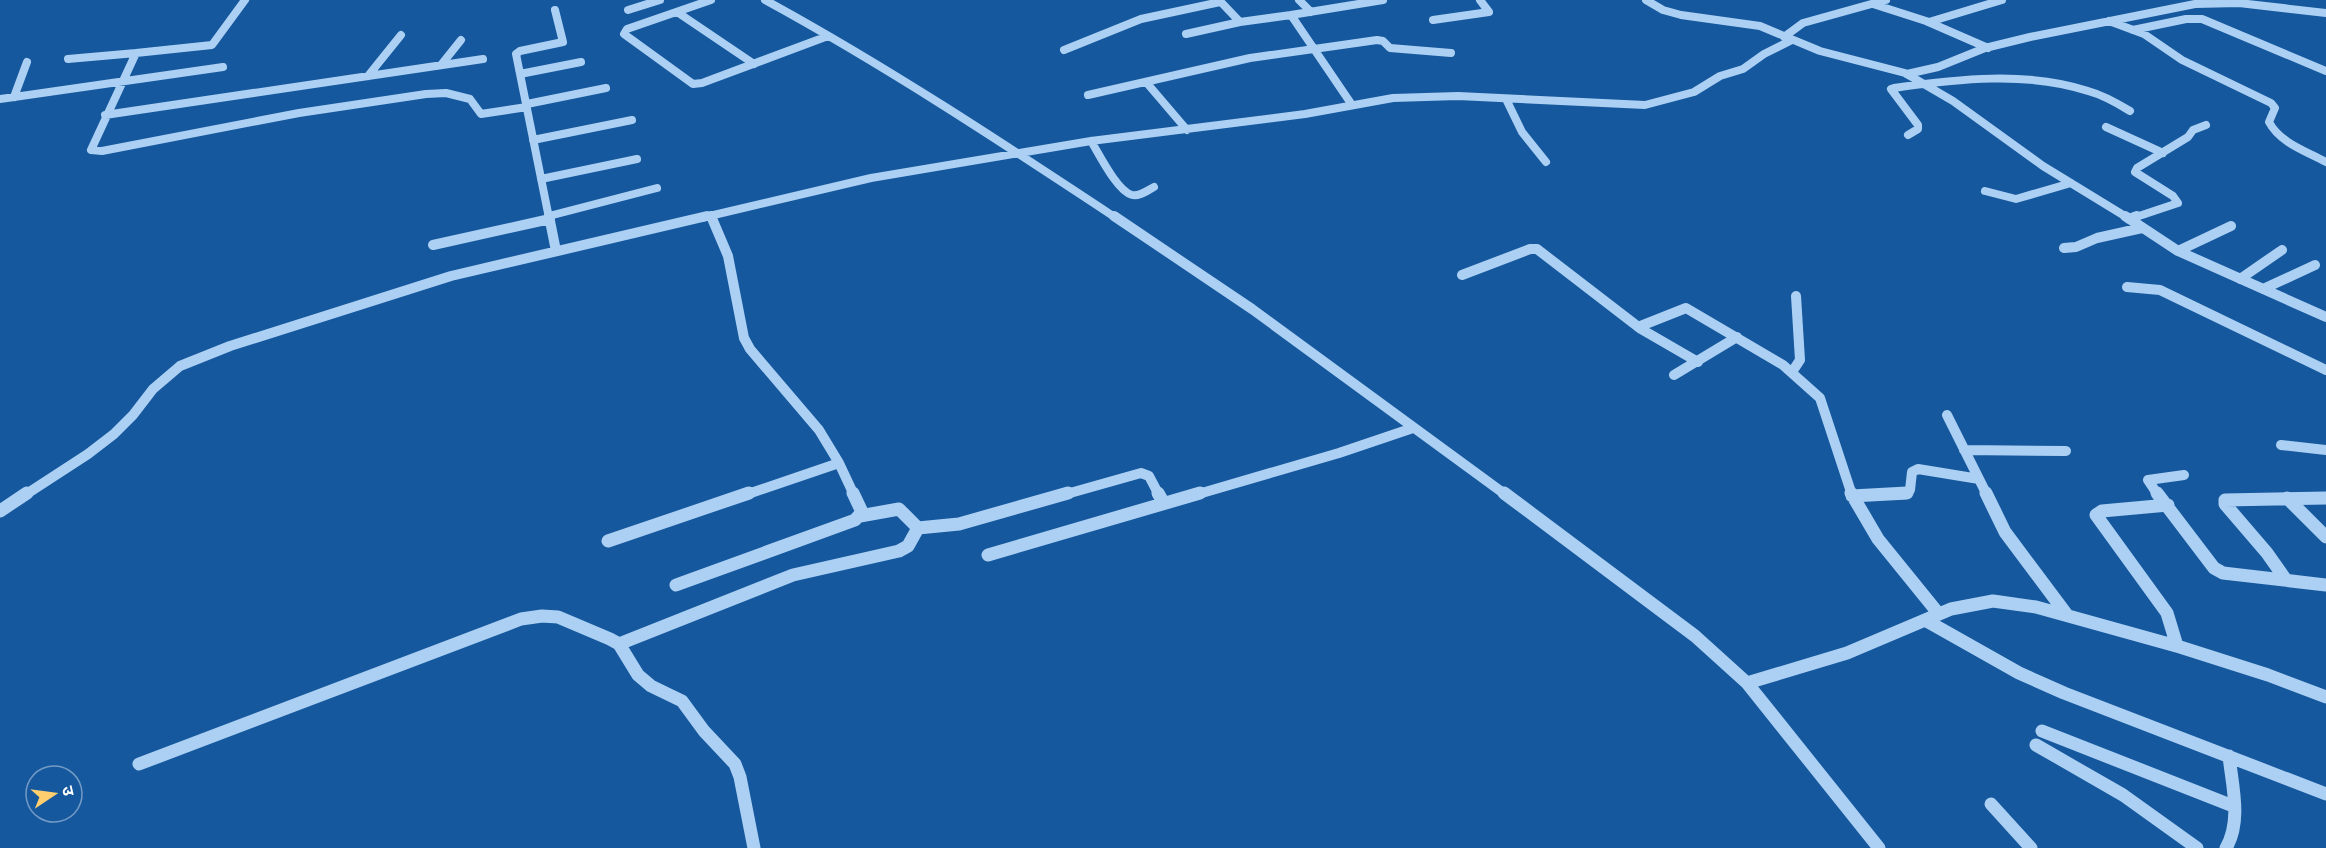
<svg xmlns="http://www.w3.org/2000/svg" width="2326" height="848" font-family="Raleway,'Noto Sans Devanagari',sans-serif">
	<style>
		.lines { fill: none; stroke-linecap: round; stroke-linejoin: round }
		.minor-far2 { stroke: #acd0f3; stroke-width: 8 }
		.minor-far1 { stroke: #acd0f3; stroke-width: 10 }
		.minor { stroke: #acd0f3; stroke-width: 13 }
	</style>
	<rect width="100%" height="100%" fill="#15589e"/>
	<g class="lines">
		<path class="minor-far2" d="M245,0L212,45L136,53L91,150L102,151L299,113L426,94L446,93L470,99L481,114L527,107
			M711,0L627,29L624,34L693,84L702,83L828,36
			M765,0C886,66 1001,142 1116,218
			M1219,0L1240,22L1291,15L1352,105
			M1299,0L1311,12
			M1646,0L1663,10L1681,15L1760,26L1820,51L1905,73L1953,101L2043,166L2128,218
			M1873,4L1926,21L1988,48
			M628,10L660,0
			M677,12L754,64
			M1291,15L1383,0
			M1433,20L1489,12L1480,0
			M2109,21L2144,34L2182,60L2271,103L2275,108L2269,122C2280,143 2306,151 2326,162
			M1929,22L2002,0
			M2133,30L2186,19H2202L2326,71
			M1186,34L1240,22
			M1784,37L1803,23L1886,0
			M1064,50L1141,19L1220,2
			M68,59L136,53
			M441,65L461,40
			M520,74L581,62
			M1907,74L1938,67L1985,48L2030,37L2195,4L2239,3L2326,13
			M368,76L401,35
			M1146,82L1187,130
			M1088,95L1250,58L1377,40L1383,41L1390,48L1451,53
			M14,97L27,62
			M0,99L223,67
			M1506,99L1522,132L1546,162
			M527,104L606,88
			M105,115L483,59
			M2106,127L2163,153
			M1908,135L1918,129V125L1891,89L1894,88C1956,79 2028,71 2088,91C2103,95 2117,103 2130,111
			M533,140L632,120
			M1091,141C1099,154 1117,191 1132,195C1139,197 1148,190 1154,187
			M541,179L637,159
			M1985,191L2016,199L2071,183
			M549,216L657,188
			M549,218L516,54L520,51L563,42L555,10
			M701,218L871,178L1091,141L1305,114L1393,98L1458,96L1645,105L1694,92L1720,76L1743,69L1764,54L1792,40
			M2133,218L2178,203L2173,196L2135,172L2137,168L2188,137L2193,130L2206,125"/>
		<path class="minor-far1" d="M549,216L556,251
			M711,216L728,256L744,338L750,349L819,430L839,463L854,495
			M1114,216L1252,309L1506,495
			M2125,216L2178,251L2326,317
			M2129,219L2137,216
			M433,245L550,219
			M2064,248L2076,247L2097,238L2142,228
			M2178,251L2231,226
			M1462,275L1530,249H1537L1641,329L1698,362
			M2240,279L2282,250
			M2127,287L2160,290L2326,370
			M2263,289L2315,265
			M1638,327L1686,308L1783,365L1820,398L1852,495
			M1792,372L1800,360L1796,296
			M1674,375L1737,337
			M1947,415L1987,495
			M2281,445L2326,450
			M1964,450L2066,451
			M25,495L88,454L114,434L133,415L153,389L180,366L230,346L451,276L707,216
			M745,495L839,463
			M1063,495L1141,473L1149,476L1159,495
			M1195,495L1339,453L1413,428
			M1882,495L1906,494L1910,490L1912,472L1918,469L1979,479
			M2158,495L2148,480L2184,475"/>
		<path class="minor" d="M1158,493L1163,502
			M1504,493L1695,636L1747,683L1879,848
			M1851,493L1878,539L1938,613
			M1986,493L2005,532L2067,615
			M2157,493L2214,568L2223,573L2326,585
			M1852,496L1907,493
			M2287,498L2326,537
			M2168,505L2102,511L2096,515L2167,613L2177,646
			M0,511L27,493
			M860,516L899,509L918,528L959,524L1068,493
			M608,541L749,493
			M988,555L1200,493
			M2286,580L2267,553L2225,504V500L2326,498
			M676,585L855,520L862,512L853,493
			M1925,620L2019,673L2064,693L2326,794
			M619,644L793,575L899,551L908,546L918,528
			M1747,683L1847,653L1951,609L1993,601L2036,607L2180,647L2268,675L2326,697
			M2042,731L2233,806
			M2036,745L2123,795L2197,848
			M139,764L521,619L542,616L558,617L610,639L619,644L638,675L651,686L682,701L704,731L735,764L740,777L754,848
			M1991,804L2031,848
			M2226,848C2242,821 2232,785 2229,756"/>
	</g>
	<g transform="translate(54 794) rotate(77)"><circle r="28" fill="#15589e" stroke="#739bc5" stroke-width="1.5"/>
	<path d="M0-4.5L10 22L0 15L-10 22Z" fill="#ffce6f"/>
	<text y="-9" font-size="16" font-weight="bold" text-anchor="middle" fill="#ffffff">उ</text>
	</g>
</svg>
